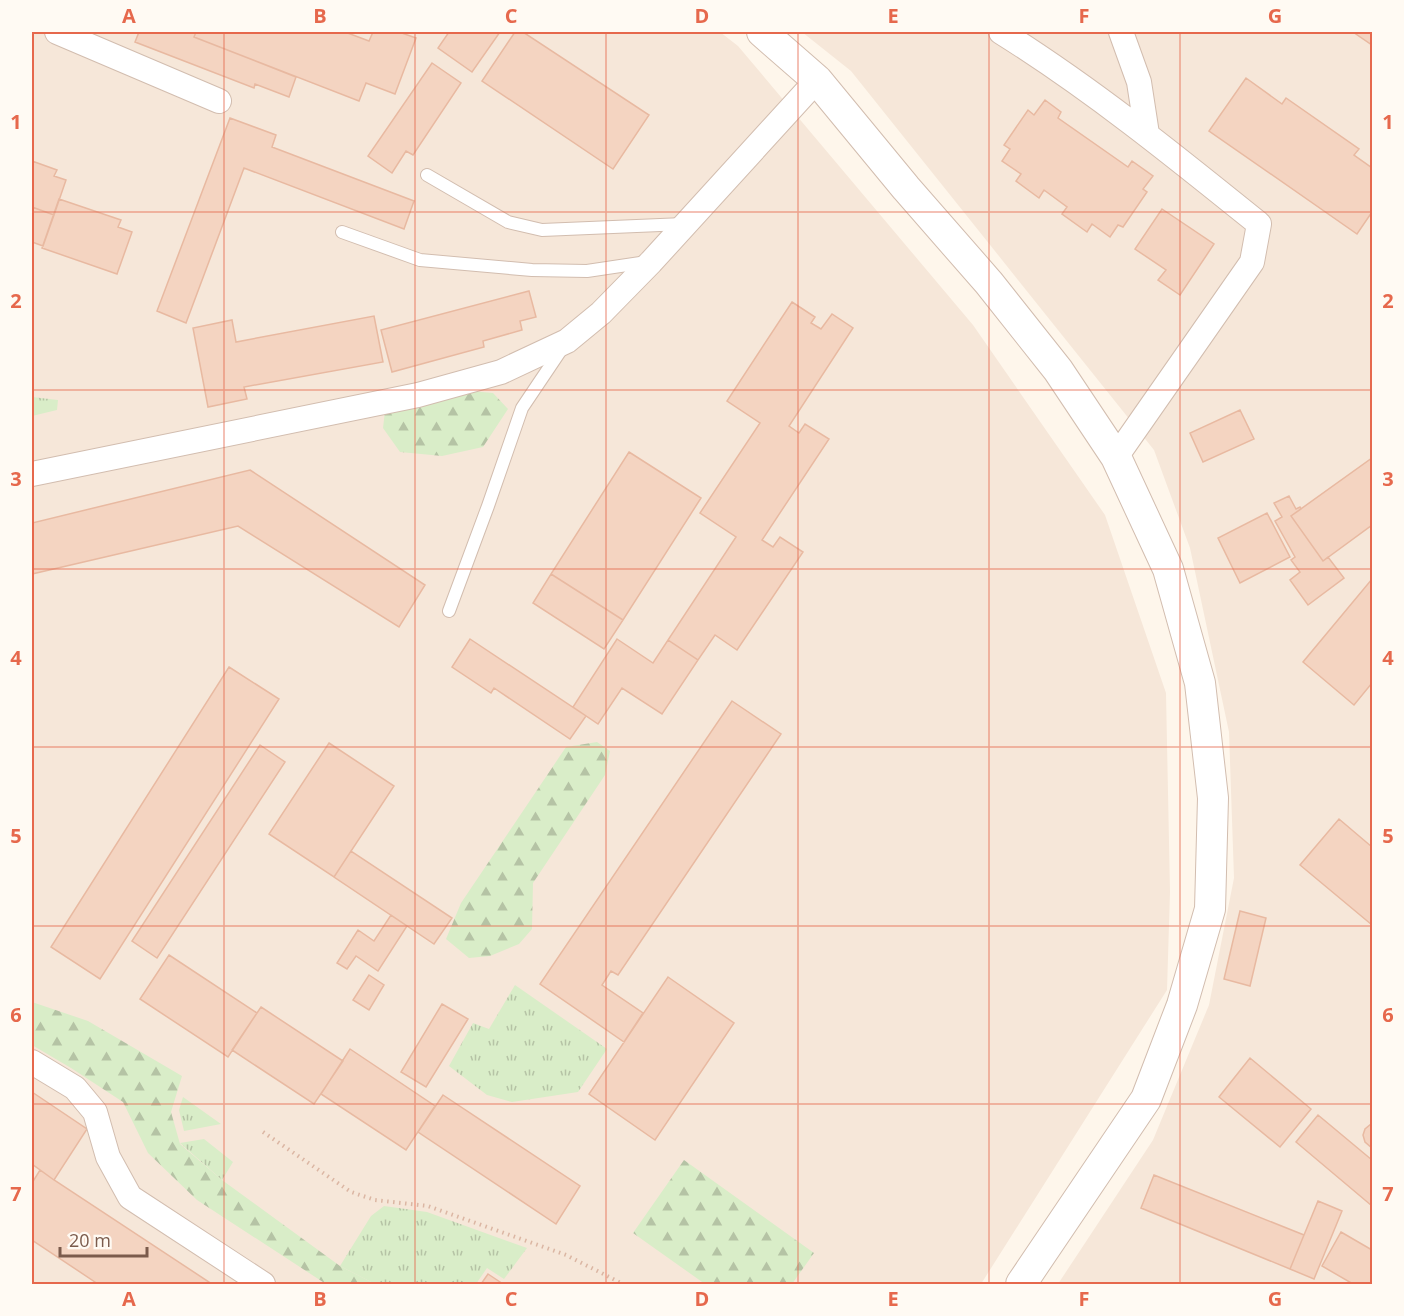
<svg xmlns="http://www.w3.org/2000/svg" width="1404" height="1316" font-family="'Open Sans',sans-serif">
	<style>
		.residential { fill: #f6e7d9 }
		.grass { fill: url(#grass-tufts) }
		.forest { fill: url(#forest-firs) }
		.building { fill: #f4d4c1; stroke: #e8b9a1; stroke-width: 1.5 }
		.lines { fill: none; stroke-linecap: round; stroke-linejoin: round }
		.service-casing { stroke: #d2bdaf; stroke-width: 14 }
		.minor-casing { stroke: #d2bdaf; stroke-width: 26 }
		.tertiary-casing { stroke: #d2bdaf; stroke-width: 32 }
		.path { stroke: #dbb6a3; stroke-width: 4; stroke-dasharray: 1.5 4.5; stroke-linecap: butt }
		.service { stroke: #fff; stroke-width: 12 }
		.minor { stroke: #fff; stroke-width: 24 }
		.tertiary { stroke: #fff; stroke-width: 30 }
		.grid { fill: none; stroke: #e6684c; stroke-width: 1.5; stroke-opacity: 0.55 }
		.neatline { fill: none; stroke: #e6684c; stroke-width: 2 }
		.grid-label { font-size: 20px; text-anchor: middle; font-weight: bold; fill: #e6684c }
	</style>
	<defs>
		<pattern id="grass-tufts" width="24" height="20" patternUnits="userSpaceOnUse" patternTransform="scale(1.5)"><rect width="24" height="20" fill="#d9edc8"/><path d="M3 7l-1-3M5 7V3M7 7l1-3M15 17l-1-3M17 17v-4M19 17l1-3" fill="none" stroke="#b5c3a5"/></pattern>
		<pattern id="forest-firs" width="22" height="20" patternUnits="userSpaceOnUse" patternTransform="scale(1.5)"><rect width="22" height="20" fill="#d9edc8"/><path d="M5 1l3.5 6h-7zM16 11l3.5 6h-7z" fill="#b5c3a5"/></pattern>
	</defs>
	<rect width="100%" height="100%" fill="#fef6eb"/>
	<path class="residential" d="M32,32H720L738,46L973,325L1105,515L1166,693L1170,892L1167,990L981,1284H32Z
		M802,32H1372V1284H1058L1153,1140L1209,1005L1234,878L1229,732L1190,548L1154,450L851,71Z"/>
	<path class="grass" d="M32,397L58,400L57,410L32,416Z
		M515,985L607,1049L578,1092L512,1102L487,1095L449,1066L473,1023L489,1029Z
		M183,1097L221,1124L184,1131L179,1110Z
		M204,1139L233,1162L222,1180L180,1143Z
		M384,1206L427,1212L527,1248L504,1279L487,1268L476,1284H441L440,1283L375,1284L340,1266L371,1216Z"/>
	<path class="forest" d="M471,391L493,393L508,409L483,447L442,456L400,452L383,428L385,411Z
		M597,742L610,751L605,775L533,883L532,929L519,944L490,956L469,958L446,939L461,903L566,747Z
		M32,1002L88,1021L182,1076L171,1112L180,1144L222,1180L340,1266L375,1284H326L197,1200L148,1153L123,1102L71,1068L32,1045Z
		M684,1160L814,1253L792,1284H705L633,1233Z"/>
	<path class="building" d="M139,32H196L194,37L296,77L289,97L255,84L254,88L135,42Z
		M196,32H345L369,41L373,32H399L416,38L395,94L366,83L359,101L194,37Z
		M449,32H500L472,72L438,48Z
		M515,32H523L649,115L613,169L482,81Z
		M1353,32H1372V45Z
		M432,63L461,83L413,155L406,151L392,173L368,156Z
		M1246,78L1282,104L1286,98L1359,149L1354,155L1372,168V212L1357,234L1209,131Z
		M1045,100L1061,112L1058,118L1128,167L1132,161L1153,176L1143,189L1147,192L1123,227L1118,225L1110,237L1092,224L1087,232L1062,214L1067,207L1044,190L1039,198L1016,181L1021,174L1002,161L1010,149L1004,145L1028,110L1034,115Z
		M230,118L276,135L272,147L414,201L404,229L244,168L186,323L157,311Z
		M32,161L57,170L54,176L66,180L54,215L32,207Z
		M59,199L121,220L118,227L132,232L117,274L42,248Z
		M32,207L54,215L43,246L32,242Z
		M1162,209L1214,244L1180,295L1158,280L1166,270L1135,249Z
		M529,291L536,317L520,321L522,330L483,341L484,347L392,372L381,330Z
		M792,302L815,317L811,323L821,329L832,314L853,328L789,426L799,433L805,424L829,439L762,540L773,547L780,537L803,552L737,650L715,635L698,660L668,640L736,537L700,513L760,423L727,401Z
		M374,316L383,362L244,387L247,399L208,407L193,328L232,320L236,342Z
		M1240,410L1254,439L1203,462L1190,433Z
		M629,452L701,498L623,620L551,574Z
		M1372,458V525L1323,561L1291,516Z
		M250,470L425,585L399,627L238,526L32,574V523Z
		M1289,496L1296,509L1300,507L1301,509L1291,516L1323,561L1328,557L1344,578L1308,605L1290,580L1300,572L1291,560L1295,557L1275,521L1282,517L1274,503Z
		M1267,513L1290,557L1240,583L1218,538Z
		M551,574L623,620L604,649L533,603Z
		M1372,579V683L1354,705L1303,662Z
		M470,639L586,716L570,739L494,688L491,693L452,667Z
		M617,639L653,663L668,640L698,660L662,714L622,688L598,724L573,707Z
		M229,667L279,699L100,979L51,947Z
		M732,701L781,734L618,975L611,971L602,985L643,1013L624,1042L540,984Z
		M329,743L394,786L334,877L269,834Z
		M260,745L285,762L157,958L132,941Z
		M1339,819L1372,847V925L1300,865Z
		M351,851L452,918L434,944L334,877Z
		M1240,911L1266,918L1250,986L1224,979Z
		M391,915L407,926L378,971L356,956L347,969L337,963L358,930L374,941Z
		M169,955L257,1013L228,1057L140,999Z
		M369,975L384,985L369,1010L353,1000Z
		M668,977L734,1023L655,1140L589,1094Z
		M442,1004L468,1019L426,1087L401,1072Z
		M261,1007L343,1061L314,1104L232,1050Z
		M350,1049L435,1106L406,1150L321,1094Z
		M1250,1058L1311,1109L1280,1147L1219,1097Z
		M32,1092L87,1129L54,1180L32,1164Z
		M443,1095L580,1186L556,1224L418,1132Z
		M1318,1115L1372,1160V1206L1296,1142Z
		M1371,1124H1372V1148L1365,1142L1363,1135L1365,1129Z
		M40,1170L54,1180L212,1284H98L32,1240V1183Z
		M1154,1175L1304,1235L1290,1269L1141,1208Z
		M1318,1201L1342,1211L1314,1279L1290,1269Z
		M1341,1232L1372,1250V1284H1353L1322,1266Z
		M488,1274L503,1284H481Z"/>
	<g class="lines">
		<g class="service-casing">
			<path id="service" d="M427,175L508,222L542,230L684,224
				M342,232L420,260L532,270L587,271L647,262
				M449,611L488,506L522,408L563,347"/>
		</g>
		<g class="minor-casing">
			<path id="minor" d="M57,32L219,101
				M1001,32C1092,89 1176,157 1259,224L1252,262L1116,457
				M1121,32L1139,82L1147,134
				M32,474L418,395L501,372L567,341L601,313L651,262L817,80
				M32,1062L75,1088L95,1112L108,1157L130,1197L263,1284"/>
		</g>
		<g class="tertiary-casing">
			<path id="tertiary" d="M762,32L817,80L906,188L989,283L1058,370L1116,457L1168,569L1200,683L1213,798L1210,909L1182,1005L1146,1099L1021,1284"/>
		</g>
		<path class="path" d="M263,1132L351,1192L375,1200L428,1206L566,1255L623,1284"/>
		<use href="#service" class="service"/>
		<use href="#minor" class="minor"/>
		<use href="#tertiary" class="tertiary"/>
	</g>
	<path class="grid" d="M224,32V1284M415,32V1284M606,32V1284M798,32V1284M989,32V1284M1180,32V1284M32,212H1372M32,390H1372M32,569H1372M32,747H1372M32,926H1372M32,1104H1372"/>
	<rect width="1404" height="1316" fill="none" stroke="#fffaf3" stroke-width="66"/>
	<path d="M60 1247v9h87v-9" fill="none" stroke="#7b5b4c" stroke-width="3"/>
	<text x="69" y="1247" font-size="18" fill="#7b5b4c" stroke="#fffaf3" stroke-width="4.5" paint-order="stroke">20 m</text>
	<rect x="33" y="33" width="1338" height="1250" class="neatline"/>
	<g class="grid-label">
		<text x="129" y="23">A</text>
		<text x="320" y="23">B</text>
		<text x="511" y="23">C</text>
		<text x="702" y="23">D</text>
		<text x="893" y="23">E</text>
		<text x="1084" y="23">F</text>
		<text x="1275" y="23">G</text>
		<text x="16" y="129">1</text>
		<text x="1388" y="129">1</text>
		<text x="16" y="308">2</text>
		<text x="1388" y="308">2</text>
		<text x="16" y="486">3</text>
		<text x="1388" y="486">3</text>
		<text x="16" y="665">4</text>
		<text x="1388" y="665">4</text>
		<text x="16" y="843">5</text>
		<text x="1388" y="843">5</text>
		<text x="16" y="1022">6</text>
		<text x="1388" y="1022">6</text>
		<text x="16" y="1201">7</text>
		<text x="1388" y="1201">7</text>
		<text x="129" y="1306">A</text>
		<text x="320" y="1306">B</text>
		<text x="511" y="1306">C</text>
		<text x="702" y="1306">D</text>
		<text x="893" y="1306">E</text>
		<text x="1084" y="1306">F</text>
		<text x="1275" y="1306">G</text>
	</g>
</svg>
